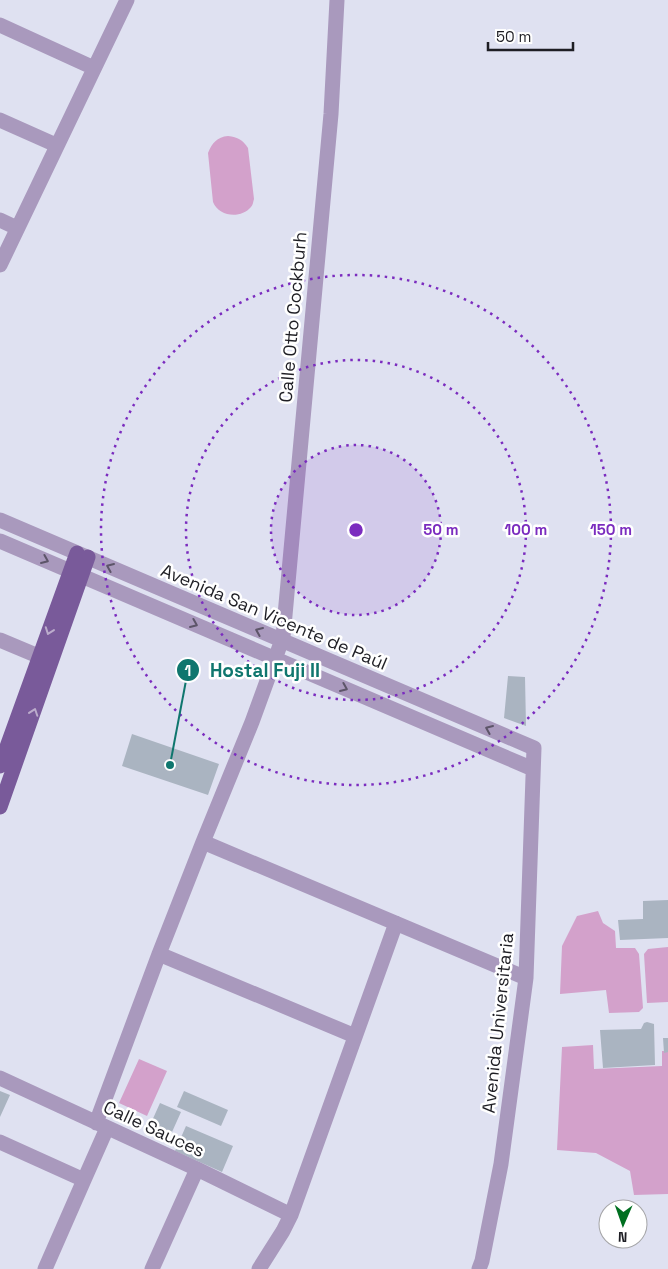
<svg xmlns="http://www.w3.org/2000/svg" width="668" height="1269" font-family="'Space Grotesk',sans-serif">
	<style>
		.green { fill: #d3a1cb }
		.building { fill: #aab4c1 }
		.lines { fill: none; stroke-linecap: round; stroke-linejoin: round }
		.minor { stroke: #a999bd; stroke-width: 15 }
		.major { stroke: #795a9a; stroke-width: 15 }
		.oneway { stroke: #5d5569 }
		.oneway2 { stroke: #bcaccc }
		.ring { fill: none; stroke: #7b2cbf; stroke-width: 2.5; stroke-dasharray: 2.5 5 }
		.labels { text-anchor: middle; stroke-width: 5; stroke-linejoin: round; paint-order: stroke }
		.street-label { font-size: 18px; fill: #1e1e24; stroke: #fff }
		.centre { fill: #7b2cbf; stroke: #fff; stroke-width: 2.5 }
		.ring-label { font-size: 15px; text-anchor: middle; font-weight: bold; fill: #7b2cbf; stroke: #fff; stroke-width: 5; stroke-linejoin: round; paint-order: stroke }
		.leader { fill: none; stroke: #0f766e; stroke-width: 2 }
		.callout-dot { fill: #0f766e; stroke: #fff; stroke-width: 2 }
		.mark-label { font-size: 15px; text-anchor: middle; font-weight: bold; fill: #fff }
		.callout-label { font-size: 19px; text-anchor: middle; font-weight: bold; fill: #0f766e; stroke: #fff; stroke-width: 5; stroke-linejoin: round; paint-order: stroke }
	</style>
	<rect width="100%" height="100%" fill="#dfe1f1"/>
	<path class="green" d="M228,136C238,137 243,140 248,148L254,199C253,202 253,205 251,207C241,219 219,217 213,202L208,153C212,143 217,137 228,136Z
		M598,911L603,923L615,931L616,948H635L639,954L643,1008L639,1012L609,1013L606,990L560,994L562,946L577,916Z
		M668,947V1002L647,1003L644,954L648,949Z
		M593,1045L594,1069L662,1066V1051H668V1194L634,1195L630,1171L596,1153L557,1150L562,1047Z
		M139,1059L167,1071L147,1116L119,1103Z"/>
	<path class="building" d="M508,676L525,677L526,726L504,718Z
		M132,734L219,764L208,795L122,766Z
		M668,900V938L620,940L618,920L643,919V901Z
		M647,1022L654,1024L655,1065L603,1068L600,1030L641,1029L644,1023Z
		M663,1038H668V1052L664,1053Z
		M0,1091L10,1095L0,1117Z
		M184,1091L228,1110L221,1126L177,1107Z
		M160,1103L181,1112L172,1132L151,1123Z
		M186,1126L233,1146L222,1172L175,1151Z"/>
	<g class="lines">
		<path class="minor" d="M0,25L94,68
			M0,120L56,145
			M0,220L17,228
			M0,265L127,0
			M0,520L534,748L526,978L501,1164L482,1261L479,1269
			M0,541L533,769
			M0,640L50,661
			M203,842L526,978
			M159,954L355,1036
			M0,1078L197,1169L291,1215
			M96,1123L159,954L203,842L252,722L283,637L331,114L337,0
			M0,1142L84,1180L45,1269
			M84,1180L107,1128
			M152,1269L197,1169
			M259,1269L283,1231L291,1215L396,923"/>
		<path class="major" d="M0,766L77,553
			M0,807L88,557"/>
	</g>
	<defs><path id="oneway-chevron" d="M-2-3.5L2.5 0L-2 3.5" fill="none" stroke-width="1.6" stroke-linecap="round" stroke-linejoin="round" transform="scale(1.25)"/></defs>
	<g class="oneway">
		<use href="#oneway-chevron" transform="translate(45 560) rotate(23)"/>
		<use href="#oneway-chevron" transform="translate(110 567) rotate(-157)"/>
		<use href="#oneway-chevron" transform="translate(194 624) rotate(23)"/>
		<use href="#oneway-chevron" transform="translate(259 631) rotate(-157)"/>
		<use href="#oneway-chevron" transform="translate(344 688) rotate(23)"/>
		<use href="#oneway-chevron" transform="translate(489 729) rotate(-157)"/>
	</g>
	<g class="oneway2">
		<use href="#oneway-chevron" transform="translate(49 631) rotate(110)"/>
		<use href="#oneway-chevron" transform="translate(34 712) rotate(-71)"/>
	</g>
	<circle cx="356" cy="530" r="85" fill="#7b2cbf" fill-opacity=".12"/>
	<g class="ring">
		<circle cx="356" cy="530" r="85"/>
		<circle cx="356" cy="530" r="170"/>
		<circle cx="356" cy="530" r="255"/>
	</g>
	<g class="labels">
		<g class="street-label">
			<text transform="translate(293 317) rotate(-85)" y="6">Calle Otto Cockburh</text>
			<text transform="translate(274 617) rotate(23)" y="6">Avenida San Vicente de Paúl</text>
			<text transform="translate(498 1023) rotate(-84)" y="6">Avenida Universitaria</text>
			<text transform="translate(154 1129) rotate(25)" y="6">Calle Sauces</text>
		</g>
	</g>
	<circle cx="356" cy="530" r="8" class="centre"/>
	<g class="ring-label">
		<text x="441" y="535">50 m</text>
		<text x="526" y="535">100 m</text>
		<text x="611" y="535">150 m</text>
	</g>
	<path class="leader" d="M170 765L188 670"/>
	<g class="callout-dot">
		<circle cx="170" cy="765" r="5"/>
		<circle cx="188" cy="670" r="12"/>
	</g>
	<g class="mark-label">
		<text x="188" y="676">1</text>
	</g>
	<g class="callout-label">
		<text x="265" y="677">Hostal Fuji II</text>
	</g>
	<g transform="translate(623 1224) rotate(182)"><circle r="24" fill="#ffffff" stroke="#a5a5a7"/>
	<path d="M0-4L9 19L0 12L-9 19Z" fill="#006f20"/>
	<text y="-8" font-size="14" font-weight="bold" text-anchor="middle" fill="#1e1e24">N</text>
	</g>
	<path d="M488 42v8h85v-8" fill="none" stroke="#1e1e24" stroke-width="2.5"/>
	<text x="496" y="42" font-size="15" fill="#1e1e24" stroke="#ffffff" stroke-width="4" paint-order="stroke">50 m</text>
</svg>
